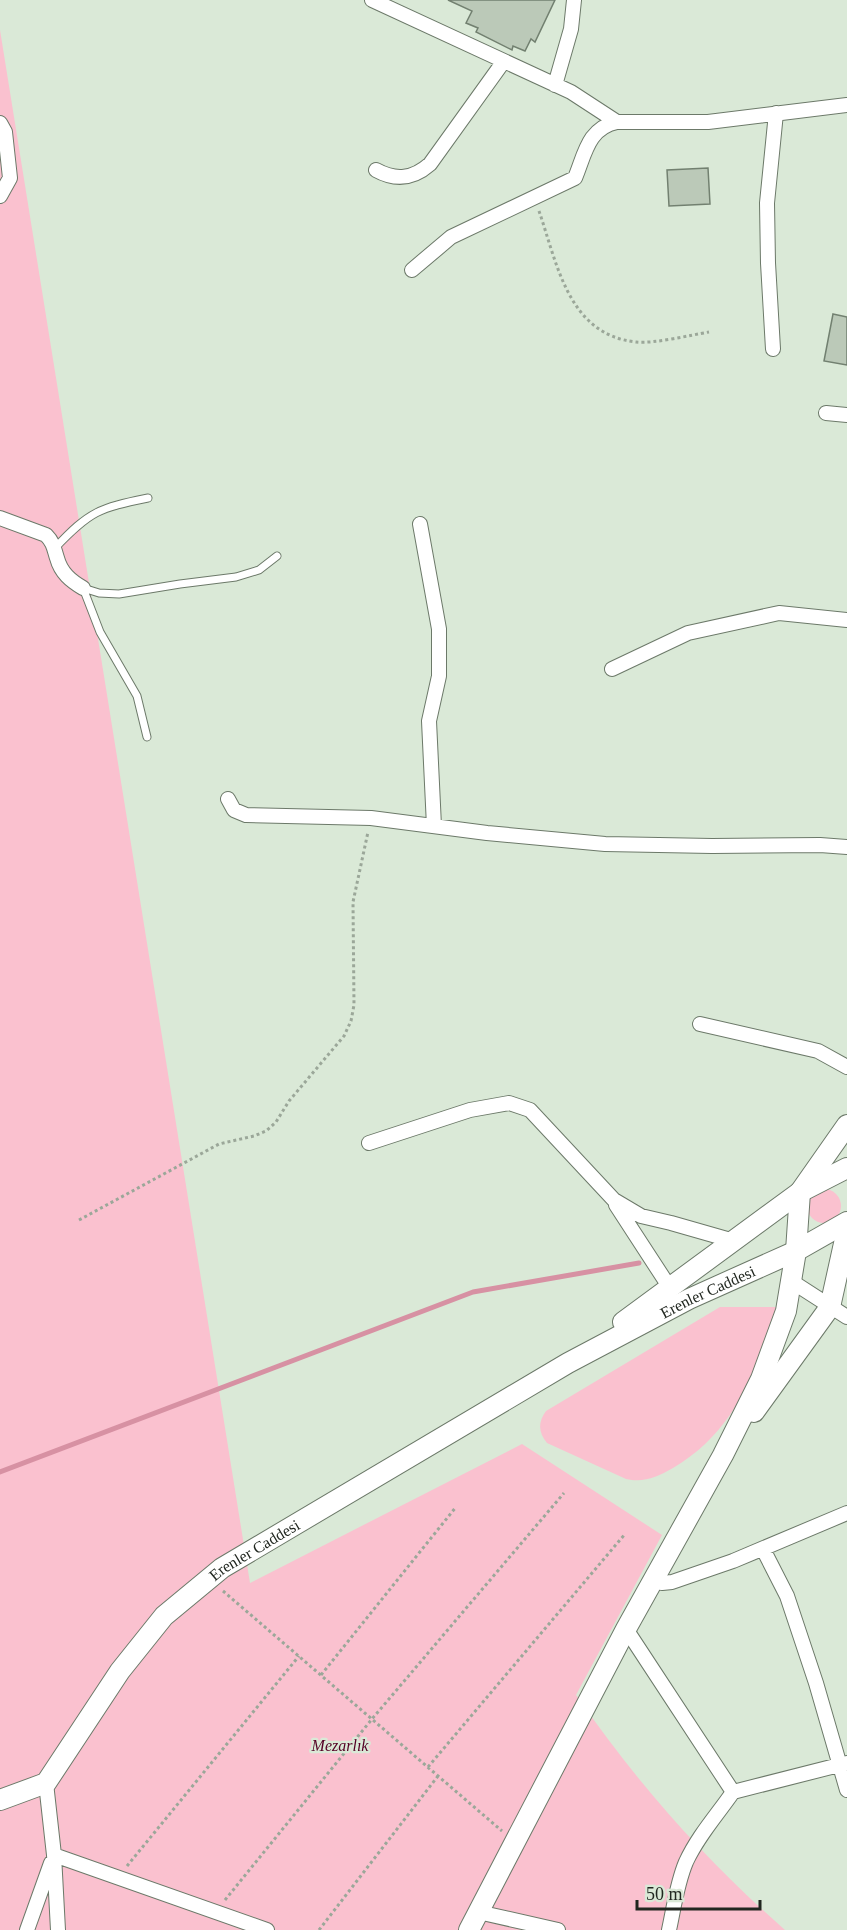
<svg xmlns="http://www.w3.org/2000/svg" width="847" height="1930" font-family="Georgia,serif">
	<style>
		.green { fill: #fac1cf }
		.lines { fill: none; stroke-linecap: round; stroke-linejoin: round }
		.stream { stroke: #d791a3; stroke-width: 5 }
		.building { fill: #bbc9b8; stroke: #728070; stroke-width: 1.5 }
		.lane-casing { stroke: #6c7969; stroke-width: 9 }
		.street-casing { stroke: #6c7969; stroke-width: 16 }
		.secondary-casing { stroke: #6c7969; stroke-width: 22 }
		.path { stroke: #9ba799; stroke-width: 3; stroke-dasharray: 3 3; stroke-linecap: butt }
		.lane { stroke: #fff; stroke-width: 7 }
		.street { stroke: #fff; stroke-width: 14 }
		.secondary { stroke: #fff; stroke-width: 20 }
		.labels { text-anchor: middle; stroke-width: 4.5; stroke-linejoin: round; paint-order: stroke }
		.street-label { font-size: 16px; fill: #212720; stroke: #dae9d7 }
		.park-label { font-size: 16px; font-style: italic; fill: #550025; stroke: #dae9d7 }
	</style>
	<rect width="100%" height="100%" fill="#dae9d7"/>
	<path class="green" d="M0,30L250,1583L522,1444L662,1535L576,1695C638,1784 703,1858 785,1930H0Z
		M807 1206a17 17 0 1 1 34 0a17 17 0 1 1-34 0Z
		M720,1307H778C757,1370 735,1432 673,1468C657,1477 644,1483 626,1479L547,1443C538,1432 538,1422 546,1411Z"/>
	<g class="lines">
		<path class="stream" d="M0,1472L473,1292L639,1263"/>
	</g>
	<path class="building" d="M448,0H555L535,42L531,39L525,51L513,46L512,50L476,32L478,28L466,23L472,11Z
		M708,168L710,204L669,206L667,170Z
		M833,314L847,317V365L824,361Z"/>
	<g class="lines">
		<g class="lane-casing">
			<path id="lane" d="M55,548C90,511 99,508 148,498
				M83,588L99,593L119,594L180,584L236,577L259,570L277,556
				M83,588L100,632L137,696L147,737"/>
		</g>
		<g class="street-casing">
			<path id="street" d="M372,0L571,92L617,122
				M555,85L571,29L574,0
				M0,123L5,132L10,178L0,196
				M376,170C396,181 413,179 430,164L504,61
				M412,270L451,237L575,178C585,154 588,128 617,122H708L847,105
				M773,349L768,263L767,203L776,113
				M826,413L847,415
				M0,518L46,535C54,543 54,549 57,558C61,573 71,581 83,588
				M420,524L439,629V676L429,721L434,826
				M612,669L688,633L779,613L847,620
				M228,799L234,810L246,815L371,818L487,833L605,844L712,846L820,845L847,847
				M700,1024L818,1051L847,1067
				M369,1143L470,1110L509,1103L530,1110L614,1200L641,1216L671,1223L734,1241
				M616,1205L670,1288
				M791,1281L847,1317
				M763,1549L787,1596L816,1683L847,1790
				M653,1580L662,1583L672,1582L733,1561L847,1513
				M626,1629L733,1792L847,1763
				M46,1783L54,1855L58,1930
				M54,1855L267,1930
				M478,1912L558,1930
				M27,1930L51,1863
				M669,1930C674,1907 677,1883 686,1862C698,1836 717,1815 733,1792"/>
		</g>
		<g class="secondary-casing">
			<g id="secondary">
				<path d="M623,1322L800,1192L847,1168"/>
				<path d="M754,1412L830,1307L847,1230"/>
				<path id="s1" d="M0,1800L46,1783L120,1671L164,1616L222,1568L568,1363L689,1299L796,1251L847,1222"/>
				<path d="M469,1930L626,1629L723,1455L761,1379L786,1311L796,1251L800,1192L847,1125"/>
			</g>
		</g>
		<path class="path" d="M539,211C557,263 568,335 636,342C654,344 691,335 709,332
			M79,1220L219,1144L254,1136L266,1131L276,1122L289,1101L344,1036L351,1021L354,1005L353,902L368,832
			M223,1591L502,1831
			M321,1675L456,1507
			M428,1767L625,1534
			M127,1866L299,1656
			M225,1900L372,1719L564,1493
			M319,1930L438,1776"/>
		<use href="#lane" class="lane"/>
		<use href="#street" class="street"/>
		<use href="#secondary" class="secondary"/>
	</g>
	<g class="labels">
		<g class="street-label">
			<text dy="6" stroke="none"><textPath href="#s1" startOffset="888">Erenler Caddesi</textPath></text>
			<text dy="6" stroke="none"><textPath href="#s1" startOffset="366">Erenler Caddesi</textPath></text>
		</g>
		<g class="park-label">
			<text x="340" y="1751">Mezarlık</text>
		</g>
	</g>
	<path d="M637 1900v9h123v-9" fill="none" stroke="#212720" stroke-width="3"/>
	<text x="646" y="1900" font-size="18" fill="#212720" stroke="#dae9d7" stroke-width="4.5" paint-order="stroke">50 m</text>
</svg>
